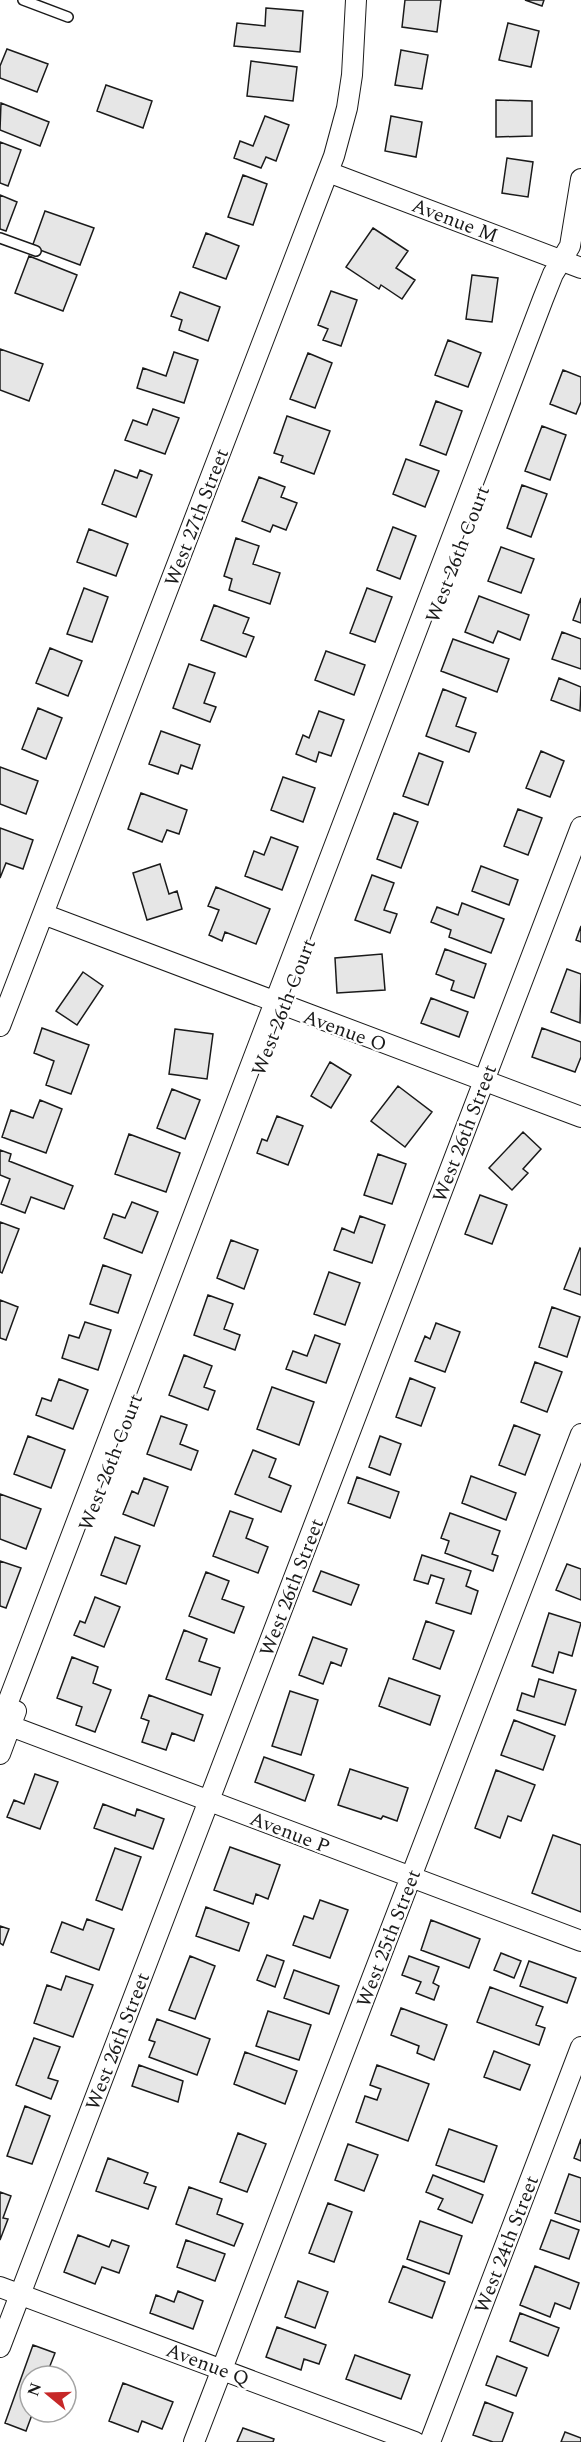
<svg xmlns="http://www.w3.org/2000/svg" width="581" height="2442" font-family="Spectral,serif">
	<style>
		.building { fill: #e6e6e6; stroke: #1a1a1a; stroke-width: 1.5 }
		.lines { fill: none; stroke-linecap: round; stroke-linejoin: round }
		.lane-casing { stroke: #1a1a1a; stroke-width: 12 }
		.street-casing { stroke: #1a1a1a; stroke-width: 22 }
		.lane { stroke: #fff; stroke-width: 9 }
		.street { stroke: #fff; stroke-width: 20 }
		.labels { text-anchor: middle; stroke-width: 4.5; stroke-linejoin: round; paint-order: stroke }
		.street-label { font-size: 20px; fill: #1a1a1a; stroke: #fff }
	</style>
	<rect width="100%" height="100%" fill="#fff"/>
	<path class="building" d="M405,0H441L437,32L402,27Z
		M525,0H544L542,6Z
		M266,8L303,11L300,52L234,46L237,23L265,26Z
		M508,23L539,31L531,67L499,60Z
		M7,49L48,64L37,92L0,78V66Z
		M401,50L428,55L422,89L395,85Z
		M251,61L297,67L293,101L247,96Z
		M106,85L152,101L143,128L97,111Z
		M496,100L532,101V136L496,137Z
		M1,103L49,122L40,146L0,130Z
		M265,116L289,125L276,161L266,157L261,168L234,158L240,141L253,146Z
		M391,116L422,122L416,157L385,151Z
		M0,142L21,150L8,186L0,183Z
		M507,158L533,162L528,197L502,193Z
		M243,175L267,184L253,225L228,217Z
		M0,195L17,202L6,231L0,229Z
		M45,211L94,228L80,265L32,247Z
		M373,228L408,251L396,268L415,280L402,299L381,285L379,289L346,267Z
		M206,233L239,246L226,279L193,267Z
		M29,256L77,275L63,311L15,293Z
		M472,275L498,278L492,322L466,319Z
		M331,291L357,300L341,346L323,340L328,329L318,325Z
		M180,292L220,307L208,341L179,330L182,320L171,316Z
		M448,340L481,353L468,387L435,375Z
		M0,349L43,364L29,401L0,390Z
		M174,352L198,360L184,403L137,388L143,368L166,376Z
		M308,353L332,363L315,408L290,399Z
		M563,370L581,377V402L576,414L550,404Z
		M436,401L462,411L446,455L420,445Z
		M153,409L179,418L165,454L125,440L133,420L147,425Z
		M287,416L330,431L314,474L281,462L283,456L274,453Z
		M542,426L566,435L550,480L525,471Z
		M406,459L439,471L425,507L393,494Z
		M115,470L137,478L140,470L152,475L136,517L102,504Z
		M259,477L285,487L281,497L297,503L286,530L273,525L270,532L242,521Z
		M522,485L547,494L531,537L507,528Z
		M393,527L416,536L400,579L377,570Z
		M89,529L128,544L116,576L77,562Z
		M236,538L259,546L253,564L280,573L270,604L229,590L232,579L224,576Z
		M501,547L534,559L521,593L488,581Z
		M84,588L108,597L92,642L67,634Z
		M367,588L392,597L375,642L350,633Z
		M479,596L529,615L520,640L498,631L493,643L465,632Z
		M581,598V623L573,620Z
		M214,605L249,618L243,633L254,637L246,657L201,640Z
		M562,632L581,639V669L552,659Z
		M453,639L509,659L497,692L441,671Z
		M50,648L82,661L68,696L36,683Z
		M326,651L365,665L354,695L315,680Z
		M189,664L215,673L204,703L216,707L210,722L173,708Z
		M559,678L581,687L580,711L551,700Z
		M443,689L466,698L456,726L476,733L469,752L426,736Z
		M38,708L62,718L46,759L22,749Z
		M319,711L344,720L331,756L319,752L316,762L296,754L303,735L309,738Z
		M161,731L200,745L192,769L181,765L178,774L149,764Z
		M541,751L564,761L550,797L526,788Z
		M419,753L443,762L428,805L403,796Z
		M0,767L38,781L26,814L0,804Z
		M283,777L315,788L303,822L271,810Z
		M141,793L187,810L179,834L167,830L162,842L128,829Z
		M518,809L542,818L528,855L504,846Z
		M394,813L418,822L401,868L377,859Z
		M0,828L33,840L23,869L6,863L0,878Z
		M271,837L298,847L282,890L245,876L254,851L264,855Z
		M160,864L169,894L177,891L182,909L147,920L133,873Z
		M481,866L518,880L509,905L472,891Z
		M372,875L394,883L384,910L397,914L390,933L355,920Z
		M216,887L270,909L256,944L225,932L222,941L209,935L219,910L208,906Z
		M462,903L504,919L491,953L449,937L451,930L431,922L437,907L458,915Z
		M581,926V942L576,940Z
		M445,949L486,964L474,998L451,990L454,981L436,974Z
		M382,954L385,990L337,993L335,958Z
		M567,969L581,974L580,1023L551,1012Z
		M83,972L103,986L77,1025L56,1011Z
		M431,998L468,1012L459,1037L421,1023Z
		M42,1028L89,1045L71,1094L46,1085L54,1061L34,1053Z
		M542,1028L581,1042V1057L575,1072L532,1057Z
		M175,1029L213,1034L207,1079L169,1074Z
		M330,1062L351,1075L331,1108L311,1096Z
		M398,1086L432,1112L405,1147L371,1121Z
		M172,1089L200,1100L185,1139L157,1128Z
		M40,1100L62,1109L46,1153L2,1137L11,1110L33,1118Z
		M277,1116L303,1126L288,1165L257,1153L262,1139L267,1141Z
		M523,1132L541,1149L523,1169L528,1173L512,1190L489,1168Z
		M129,1134L180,1153L166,1192L115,1174Z
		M0,1150L11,1154L9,1161L73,1186L64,1209L31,1197L25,1213L1,1204L10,1179L0,1175Z
		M378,1154L406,1164L392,1204L364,1195Z
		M480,1195L507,1205L492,1244L465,1234Z
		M132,1202L158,1212L142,1253L104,1238L113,1214L125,1218Z
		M360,1216L385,1225L372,1263L334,1250L342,1228L354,1233Z
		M0,1222L19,1229L2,1273L0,1272Z
		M231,1240L258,1250L244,1289L217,1278Z
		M580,1248L581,1249V1295L564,1289Z
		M103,1265L131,1275L118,1313L90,1304Z
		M329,1272L360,1283L345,1325L314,1314Z
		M208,1295L233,1304L224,1329L240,1335L235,1350L194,1335Z
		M0,1300L18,1307L6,1340L0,1338Z
		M552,1307L580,1317L567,1357L539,1347Z
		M85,1322L111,1330L98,1370L62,1358L69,1335L79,1338Z
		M436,1323L460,1332L445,1372L415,1361L425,1336L430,1339Z
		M315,1335L340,1344L326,1383L286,1369L293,1351L307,1356Z
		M184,1355L212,1366L204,1387L215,1391L208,1410L169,1395Z
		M535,1362L562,1372L547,1412L521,1402Z
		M410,1378L435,1388L421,1426L396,1417Z
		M59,1379L88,1390L73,1429L36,1415L42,1398L51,1401Z
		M272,1387L314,1402L299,1445L257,1429Z
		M161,1416L187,1425L180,1444L198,1451L191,1470L147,1454Z
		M514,1425L540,1435L525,1475L499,1465Z
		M28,1436L65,1450L51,1488L14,1474Z
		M380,1436L401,1444L390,1475L369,1467Z
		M253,1450L276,1459L269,1477L291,1486L281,1512L235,1494Z
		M471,1476L516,1493L506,1520L462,1503Z
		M357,1477L399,1492L390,1518L348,1503Z
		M144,1478L168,1487L154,1526L123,1514L132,1491L138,1494Z
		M0,1494L41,1509L26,1549L0,1539Z
		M230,1511L253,1519L246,1538L268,1547L258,1573L213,1556Z
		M450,1513L500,1531L492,1554L498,1556L493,1571L445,1553L449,1541L441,1538Z
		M115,1537L140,1546L126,1584L101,1575Z
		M422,1555L471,1571L466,1586L478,1591L471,1614L436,1603L444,1579L431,1575L428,1584L414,1580Z
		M0,1561L21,1568L6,1608L0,1606Z
		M567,1564L581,1569V1600L556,1590Z
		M321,1571L359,1585L351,1605L313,1591Z
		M206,1572L229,1581L222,1599L244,1607L234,1633L189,1616Z
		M95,1597L120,1607L104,1647L74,1635L80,1621L85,1623Z
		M549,1613L581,1623L572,1656L559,1652L553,1673L532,1666Z
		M426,1621L454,1631L440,1669L413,1659Z
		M184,1630L207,1639L199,1661L220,1668L211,1695L166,1679Z
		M313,1637L347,1649L341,1666L331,1662L323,1684L299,1675Z
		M72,1657L98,1667L93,1683L111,1690L95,1732L76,1725L82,1707L57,1698Z
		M389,1678L440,1696L430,1725L379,1706Z
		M539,1679L576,1690L565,1725L517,1710L522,1693L534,1697Z
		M290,1691L318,1700L301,1755L272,1746Z
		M149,1695L203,1715L194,1741L172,1733L166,1750L142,1742L149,1721L141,1718Z
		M514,1720L555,1736L543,1770L501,1755Z
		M264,1757L314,1775L305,1801L255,1782Z
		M350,1769L408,1788L397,1821L383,1816L381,1819L338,1805Z
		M496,1770L535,1785L521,1821L508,1816L500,1838L475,1828Z
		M35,1774L58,1782L40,1829L7,1817L14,1800L24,1804Z
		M103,1804L135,1816L137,1809L164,1819L153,1849L94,1828Z
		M553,1835L581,1845V1912L532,1893Z
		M230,1847L280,1865L268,1899L256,1894L253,1904L214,1890Z
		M115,1848L141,1857L122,1910L96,1900Z
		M320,1900L348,1910L330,1958L293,1945L304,1916L313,1919Z
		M206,1907L249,1923L239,1951L196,1936Z
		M87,1919L114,1929L99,1970L51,1952L62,1922L83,1930Z
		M431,1920L480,1939L469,1968L421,1950Z
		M0,1926L9,1929L3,1945L0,1943Z
		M501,1953L521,1961L514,1978L494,1970Z
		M267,1955L284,1961L275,1987L257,1980Z
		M190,1956L215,1966L195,2019L169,2010Z
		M409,1956L439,1967L433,1983L439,1986L434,2000L416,1993L421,1982L402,1975Z
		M529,1961L576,1978L567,2003L520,1986Z
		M294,1970L339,1986L329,2014L284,1998Z
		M66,1976L93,1985L73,2037L34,2023L47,1985L61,1990Z
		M490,1987L543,2007L536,2025L545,2028L539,2045L477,2022Z
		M401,2008L447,2025L434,2060L417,2053L419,2046L391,2035Z
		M268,2011L311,2025L299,2060L256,2046Z
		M157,2019L210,2039L197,2075L149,2057L155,2042L149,2040Z
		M34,2038L60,2047L48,2078L58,2081L51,2099L16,2085Z
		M494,2051L530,2065L520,2090L484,2077Z
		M245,2052L297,2071L285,2104L234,2084Z
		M139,2065L183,2081L178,2102L132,2086Z
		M377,2065L429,2084L408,2141L356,2122L365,2096L377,2100L381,2089L370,2085Z
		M25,2106L50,2116L32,2164L7,2156Z
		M449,2129L497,2146L484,2182L436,2165Z
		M238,2133L266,2144L247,2192L220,2182Z
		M581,2139V2161L574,2158Z
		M348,2144L378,2155L364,2191L335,2180Z
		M108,2158L148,2173L144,2183L156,2187L148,2209L96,2191Z
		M569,2174L581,2178V2222L555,2213Z
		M433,2175L483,2195L472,2223L438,2209L443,2199L426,2192Z
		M189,2187L222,2199L217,2214L243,2224L234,2246L176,2224Z
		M0,2192L11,2196L3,2218L8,2219L0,2240Z
		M328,2203L352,2212L334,2262L309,2253Z
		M551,2220L579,2230L569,2259L540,2249Z
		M420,2221L462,2236L449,2274L407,2259Z
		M78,2235L109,2247L112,2240L129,2246L119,2273L102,2267L95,2284L64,2272Z
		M186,2240L225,2254L215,2281L177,2267Z
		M403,2266L445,2282L432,2318L389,2302Z
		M535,2266L579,2283L570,2309L555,2303L550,2317L520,2305Z
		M298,2281L328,2292L315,2328L285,2317Z
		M178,2291L203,2301L193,2329L150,2313L156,2295L174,2302Z
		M520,2313L559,2328L548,2356L510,2341Z
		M277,2327L326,2345L319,2364L304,2359L301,2370L266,2357Z
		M33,2345L55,2353L46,2376H30V2412H33L26,2431L5,2423Z
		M355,2355L410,2375L401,2399L346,2379Z
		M497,2356L527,2368L516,2396L486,2385Z
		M123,2383L173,2402L162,2429L142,2421L138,2432L109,2421Z
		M485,2402L513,2413L502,2442H493L473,2435Z
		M243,2428L274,2439L273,2442H237Z
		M565,2432L581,2438V2442H561Z"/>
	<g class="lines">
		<g class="lane-casing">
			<path id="lane" d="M23,0L68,17
				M0,238L36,251"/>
		</g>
		<g class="street-casing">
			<path id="street" d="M328,172L581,268
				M43,914L581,1117
				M0,1026L334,156L347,108L352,75L356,0
				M0,1722L581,1941
				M0,1723L543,299L553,274L570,246L581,179
				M0,1754L16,1711
				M0,2287L415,2442
				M0,2347L581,827
				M194,2442L581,1434
				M430,2442L581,2047"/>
		</g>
		<use href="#lane" class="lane"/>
		<use href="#street" class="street"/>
	</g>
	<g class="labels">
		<g class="street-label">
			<text transform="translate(455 220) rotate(21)" y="7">Avenue M</text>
			<text transform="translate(196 517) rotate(-69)" y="7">West 27th Street</text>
			<text transform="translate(457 554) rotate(-69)" y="7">West 26th Court</text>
			<text transform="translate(283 1007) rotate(-69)" y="7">West 26th Court</text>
			<text transform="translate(345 1030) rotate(20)" y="7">Avenue O</text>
			<text transform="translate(464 1133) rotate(-69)" y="7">West 26th Street</text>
			<text transform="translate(110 1462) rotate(-69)" y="7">West 26th Court</text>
			<text transform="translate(291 1587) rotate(-69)" y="7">West 26th Street</text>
			<text transform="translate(290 1832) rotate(21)" y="7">Avenue P</text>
			<text transform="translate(388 1938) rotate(-69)" y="7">West 25th Street</text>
			<text transform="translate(117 2041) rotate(-69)" y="7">West 26th Street</text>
			<text transform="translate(506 2244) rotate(-69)" y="7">West 24th Street</text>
			<text transform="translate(208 2364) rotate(21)" y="7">Avenue Q</text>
		</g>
	</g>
	<g transform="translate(48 2394) rotate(289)"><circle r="28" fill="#ffffff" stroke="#a3a3a3" stroke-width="1.5"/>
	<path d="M0-4.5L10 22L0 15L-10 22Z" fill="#c62828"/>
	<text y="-9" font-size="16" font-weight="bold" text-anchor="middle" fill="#1a1a1a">N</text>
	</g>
</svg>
